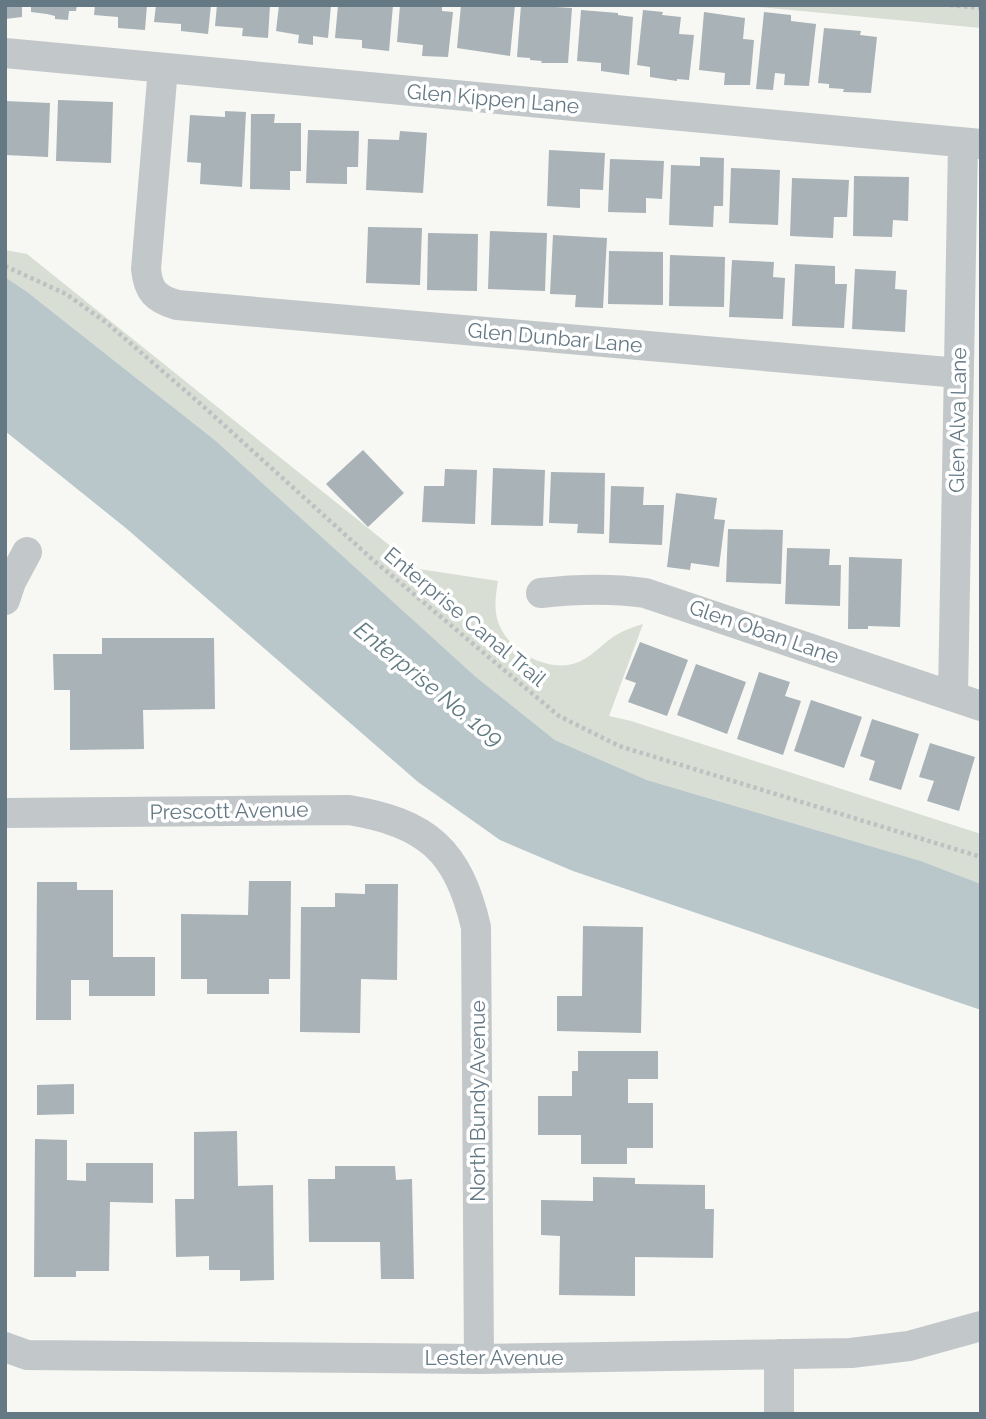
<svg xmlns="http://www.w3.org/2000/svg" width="986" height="1419" font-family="Raleway,sans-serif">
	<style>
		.green { fill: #d8ded4 }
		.water { fill: #b9c7ca }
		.building { fill: #a8b2b7 }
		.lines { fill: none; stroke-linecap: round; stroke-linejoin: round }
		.path { stroke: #bec0c2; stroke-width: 4.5; stroke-dasharray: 3.5 3.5; stroke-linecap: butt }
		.street { stroke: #c2c7c9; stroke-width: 30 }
		.labels { text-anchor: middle; stroke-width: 7; stroke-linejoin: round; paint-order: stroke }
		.street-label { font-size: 21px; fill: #657985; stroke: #fff }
		.water-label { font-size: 23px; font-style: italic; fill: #607b82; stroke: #fff }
	</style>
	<rect width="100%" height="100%" fill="#f7f7f3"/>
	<path class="green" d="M738,5H981V28Z
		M5,250L27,254L419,569L498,581C496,594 494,605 497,618C504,647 540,669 568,665C586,662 596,650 609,640C619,632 630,628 643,624L609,716L631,721L981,834V884L921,861L647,780L555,740L476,677L216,441L26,291L5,277Z"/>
	<path class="water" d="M5,277L26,291L216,441L476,677L555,740L647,780L921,861L981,884V1010L573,871L500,840L418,782L127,529L5,431Z"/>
	<path class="building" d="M5,5H22V17L5,19Z
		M31,5H77L76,11H69L68,20L55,19V16L47,14L31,12Z
		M95,5H147L145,30L118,28V17L94,15Z
		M156,5H211L208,34L181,31V24L154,22Z
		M217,5H270L268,38L242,36L243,28L215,26Z
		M279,5H331L328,38L313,36V45L298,43L299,35L276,31Z
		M338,5H393L389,51L362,48V40L335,38Z
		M400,5H442V11L453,12L448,57L422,56L423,45L397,42Z
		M461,5H515L510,56L457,48Z
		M521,5L572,8L568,63H541L542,61L530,60V58L517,57Z
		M581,10L618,13V15L633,17L629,75L601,71V63L577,61Z
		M643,10L663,12L662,15L681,17L679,34L694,35L689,80L677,79V81L650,77V67L637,65Z
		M704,12L745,18L743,39L754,40L750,85H724L725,73L699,70Z
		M764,12L791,15V21L816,24L809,86L784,85L785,74L775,73L773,90L756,89Z
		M824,28L861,31L860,35L877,37L871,93L843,92L844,89L829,88V84L818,83Z
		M58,100L113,102L111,163L56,161Z
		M5,101L50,103L48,157L5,155Z
		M225,111L246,112L242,187L200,184L201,163L187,162L190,115L225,117Z
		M251,114H275L274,123H301V171H290V190L250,189Z
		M308,130L359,131L358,167H347V184L306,183Z
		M400,131L427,133L423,193L366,190L368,139L399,140Z
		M549,150L605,153L603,190L580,189V208L547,206Z
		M700,157L724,158L723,206H714L713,227L669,225L671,165L700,166Z
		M610,159L664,161L662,199L646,198V213L608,212Z
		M731,168L780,170L778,225L729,223Z
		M854,176L909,177L908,221L893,220L892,237L853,236Z
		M792,178L849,180L847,217H834L833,238L790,236Z
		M368,227L422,228L420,285L366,283Z
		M490,231L547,233L545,291L488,289Z
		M428,233L478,234L477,291L427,290Z
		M553,235L607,238L603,308L575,307L576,295L550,294Z
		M609,251L663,252V305L608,304Z
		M670,255L725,257L724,307L669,306Z
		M732,260L774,262L773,277L785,278L783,319L729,317Z
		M795,264L835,266V284H847L844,328L792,326Z
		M855,269L896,271L895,289L907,290L905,332L852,329Z
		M363,450L404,493L368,527L326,484Z
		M493,468L545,470L543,526L491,525Z
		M445,469L477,470L475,524L422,522L424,486H444Z
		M551,472L605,473L604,534L577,533L578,524L549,523Z
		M611,486L644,487L643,505H664L662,545L609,543Z
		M676,493L717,498L714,519L725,520L719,567L691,563L690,570L667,567Z
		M728,529L783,530L781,584L726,582Z
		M787,548L830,549L829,565H841L840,606L785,604Z
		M849,557L902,559L900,627L868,626V629H848Z
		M102,638H214L215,709L143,710L144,749L70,750V690H54L53,654H102Z
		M640,642L688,660L667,716L628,702L636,683L625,679Z
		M696,664L746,682L727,734L677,715Z
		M759,672L790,682L785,696L801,701L783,755L737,739Z
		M811,700L862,717L844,768L794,751Z
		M872,719L919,734L901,790L869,780L875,761L860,756Z
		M930,743L975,757L959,811L927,801L934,781L919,777Z
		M249,881H291L290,979H269V994H207V979H181V914L248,915Z
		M37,882H77V890H113V957H155V996H89V980H71V1020H36Z
		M365,884H398L397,980L361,979L360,1033L300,1032L301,907H335V893L365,894Z
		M583,926L643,927L641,1033L557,1031V996H582Z
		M578,1051H658V1079H628V1103H653V1148H627V1164H581V1135H538V1096H572V1071H578Z
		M74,1084V1114L37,1115V1085Z
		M237,1131L238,1186L273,1185L274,1280L240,1281V1270H209V1256L176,1257L175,1199H194V1132Z
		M35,1139L67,1140V1180L86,1181V1163H153V1203L110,1202L109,1271H76V1277H34Z
		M335,1166H395L396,1180L412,1179L414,1279H381L380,1242H309L308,1179H335Z
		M593,1177L635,1178V1184L705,1185V1209H714L713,1258L635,1257V1296L559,1295L560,1236L541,1235V1200L593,1201Z"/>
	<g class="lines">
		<path class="path" d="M950,5L981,8
			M5,266L66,294L107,323L204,407L372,559L559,716L619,746L981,857"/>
		<path class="street" d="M5,53L981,144
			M163,68L146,269C148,291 156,299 177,305L959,373
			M541,593C577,589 610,588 645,593L981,706
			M5,600L11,582L27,552
			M953,696L963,144
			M5,813L349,810C427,823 458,850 476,927L479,1359
			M5,1347L27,1355L479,1359L851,1353L909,1346L981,1326
			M779,1354V1414"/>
	</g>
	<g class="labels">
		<g class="street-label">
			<text transform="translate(493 99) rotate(5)" y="7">Glen Kippen Lane</text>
			<text transform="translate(555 338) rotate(5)" y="7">Glen Dunbar Lane</text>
			<text transform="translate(958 420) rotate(-89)" y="7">Glen Alva Lane</text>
			<text transform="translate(465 617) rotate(40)" y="7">Enterprise Canal Trail</text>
			<text transform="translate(764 632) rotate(19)" y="7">Glen Oban Lane</text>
			<text transform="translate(229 811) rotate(-1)" y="7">Prescott Avenue</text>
			<text transform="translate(478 1101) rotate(-90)" y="7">North Bundy Avenue</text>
			<text x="494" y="1365">Lester Avenue</text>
		</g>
		<g class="water-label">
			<text transform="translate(429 684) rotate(39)" y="8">Enterprise No. 109</text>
		</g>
	</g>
	<rect width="986" height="1419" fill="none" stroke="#657985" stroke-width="14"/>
</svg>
